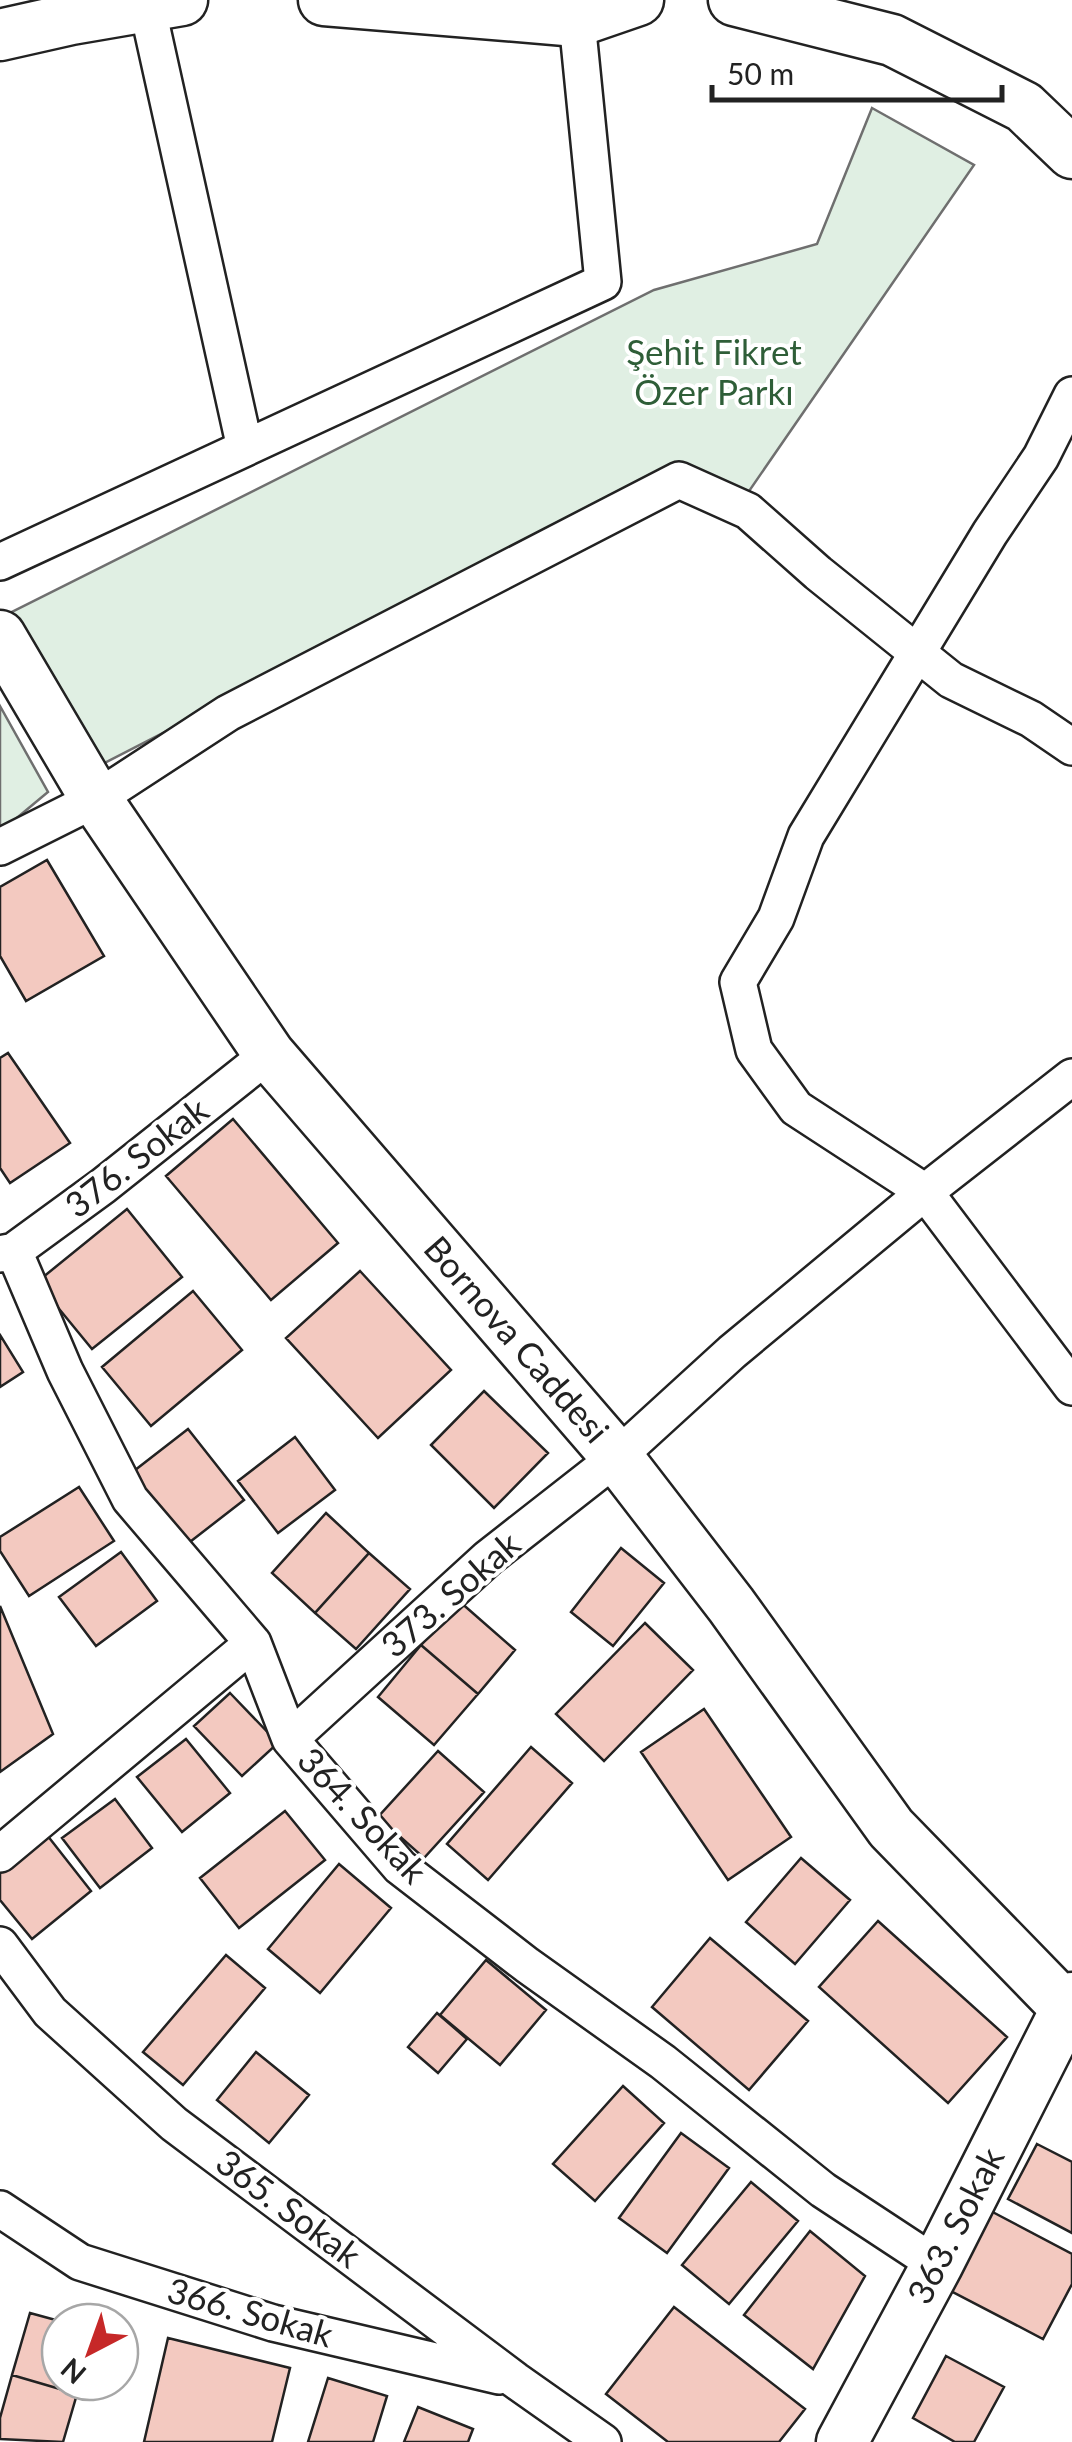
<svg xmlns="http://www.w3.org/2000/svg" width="1072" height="2442" font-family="Lato,sans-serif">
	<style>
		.green { fill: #e0efe3; stroke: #6f6f6f; stroke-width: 2.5 }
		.building { fill: #f3c9c0; stroke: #222; stroke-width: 2.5 }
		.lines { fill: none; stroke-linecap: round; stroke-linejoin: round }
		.street-casing { stroke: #222; stroke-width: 40 }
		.secondary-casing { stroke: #222; stroke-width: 55 }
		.street { stroke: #fff; stroke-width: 35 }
		.secondary { stroke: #fff; stroke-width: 50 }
		.labels { text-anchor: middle; stroke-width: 8; stroke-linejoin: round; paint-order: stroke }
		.park-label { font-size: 35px; fill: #2f5e38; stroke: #fff }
		.street-label { font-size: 35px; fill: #222; stroke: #fff }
	</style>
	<rect width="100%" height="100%" fill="#fff"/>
	<path class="green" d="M872,108L974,165L736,510L682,466L87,772L0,618L654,290L817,244Z
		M0,706L48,792L0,832Z"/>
	<path class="building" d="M47,860L104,956L26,1001L0,956V887Z
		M8,1053L70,1143L10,1183L0,1168V1058Z
		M233,1119L338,1243L271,1300L166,1176Z
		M127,1209L182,1277L92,1349L37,1282Z
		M360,1271L451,1370L378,1438L286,1338Z
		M193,1291L242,1350L151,1426L102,1367Z
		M0,1335L23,1372L0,1387Z
		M484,1391L548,1453L494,1508L431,1445Z
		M188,1429L244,1500L186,1545L130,1474Z
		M295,1437L335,1490L278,1533L238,1481Z
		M79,1487L114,1541L29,1596L0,1551V1537Z
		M326,1513L369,1553L315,1613L272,1573Z
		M621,1548L664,1583L613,1646L571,1612Z
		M121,1552L157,1601L96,1646L59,1597Z
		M369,1553L410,1589L356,1649L315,1613Z
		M459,1601L515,1650L478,1694L421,1645Z
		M0,1606L53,1734L0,1772Z
		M645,1623L693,1670L604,1761L556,1714Z
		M421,1645L478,1694L434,1745L378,1697Z
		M230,1693L278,1743L242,1776L194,1726Z
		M704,1709L791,1837L728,1880L641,1752Z
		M186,1739L230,1793L182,1832L137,1777Z
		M531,1747L572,1783L488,1880L447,1844Z
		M438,1751L484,1792L424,1858L378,1817Z
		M115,1799L152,1848L100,1888L62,1838Z
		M285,1811L325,1860L239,1928L200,1878Z
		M47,1835L91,1891L32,1939L0,1900V1873Z
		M801,1858L850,1900L795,1964L746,1922Z
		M339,1864L391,1908L320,1993L268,1949Z
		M878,1921L1007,2037L948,2103L819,1987Z
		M710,1938L808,2021L749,2090L652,2007Z
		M226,1955L265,1988L183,2085L143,2052Z
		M486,1960L546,2010L500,2065L440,2015Z
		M437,2013L467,2039L438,2073L408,2047Z
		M256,2052L309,2095L269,2143L217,2100Z
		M623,2086L664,2123L595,2201L553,2164Z
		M681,2133L729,2168L667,2253L619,2218Z
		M1037,2144L1072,2162V2233L1008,2199Z
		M751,2182L798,2221L729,2304L682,2265Z
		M985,2208L1072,2254V2284L1043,2339L943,2287Z
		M810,2231L865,2276L813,2369L744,2315Z
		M674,2307L805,2409L779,2442H668L606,2394Z
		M30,2313L63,2322H60V2382H80L77,2394L12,2375Z
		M168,2338L290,2368L272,2442H144Z
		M946,2356L1004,2387L974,2442H955L913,2418Z
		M12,2375L77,2394L63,2442L0,2439V2418Z
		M328,2378L387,2396L373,2442H308Z
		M418,2407L473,2429L468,2442H404Z"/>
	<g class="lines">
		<g class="street-casing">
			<path id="street" d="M147,6L245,448
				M1072,395L1041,457L990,533L806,836L776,918L738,982L754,1050L796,1108L925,1192L1072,1387
				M0,562L603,282L577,21
				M0,847L96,799L228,713L679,480L748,511L818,573L951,680L1031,719L1072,747
				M14,1251L65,1371L130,1499L253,1643L290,1739L400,1867L527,1965L663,2062L823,2190L937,2265
				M0,1254L14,1251L103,1186L269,1054
				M290,1739L488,1558L617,1457L732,1352L925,1192L1072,1077
				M0,1854L253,1643
				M0,1945L50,2012L174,2124L515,2380L603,2442
				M0,2209L80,2262L273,2323L499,2376"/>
		</g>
		<g class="secondary-casing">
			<path id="secondary" d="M324,0L577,21L638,0
				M734,0L892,40L1024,107L1072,153
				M0,35L71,19L182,0
				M0,636L96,799L269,1054L617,1457L731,1605L891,1828L1072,2014
				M842,2442L937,2265L1072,1998"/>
		</g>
		<use href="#street" class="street"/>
		<use href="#secondary" class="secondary"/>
	</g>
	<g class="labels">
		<g class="park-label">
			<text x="714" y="365">Şehit Fikret<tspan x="714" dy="40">Özer Parkı</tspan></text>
		</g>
		<g class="street-label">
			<text transform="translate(137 1158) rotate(-38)" y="12">376. Sokak</text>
			<text transform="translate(516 1340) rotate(49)" y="12">Bornova Caddesi</text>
			<text transform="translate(451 1595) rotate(-41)" y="12">373. Sokak</text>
			<text transform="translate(362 1816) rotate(47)" y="12">364. Sokak</text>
			<text transform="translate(288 2209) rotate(37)" y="12">365. Sokak</text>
			<text transform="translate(956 2226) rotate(-63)" y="12">363. Sokak</text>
			<text transform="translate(250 2313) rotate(16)" y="12">366. Sokak</text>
		</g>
	</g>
	<g transform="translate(90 2352) rotate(221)"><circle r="48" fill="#ffffff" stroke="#a7a7a7" stroke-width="2.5"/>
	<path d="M0-8L18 38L0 25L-18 38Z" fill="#c62828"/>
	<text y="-15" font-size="28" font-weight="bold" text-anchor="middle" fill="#222222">N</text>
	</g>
	<path d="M712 85v15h290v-15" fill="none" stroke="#222222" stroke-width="5"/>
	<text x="727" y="85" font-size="30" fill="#222222" stroke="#ffffff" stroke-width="8" paint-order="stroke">50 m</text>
</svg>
